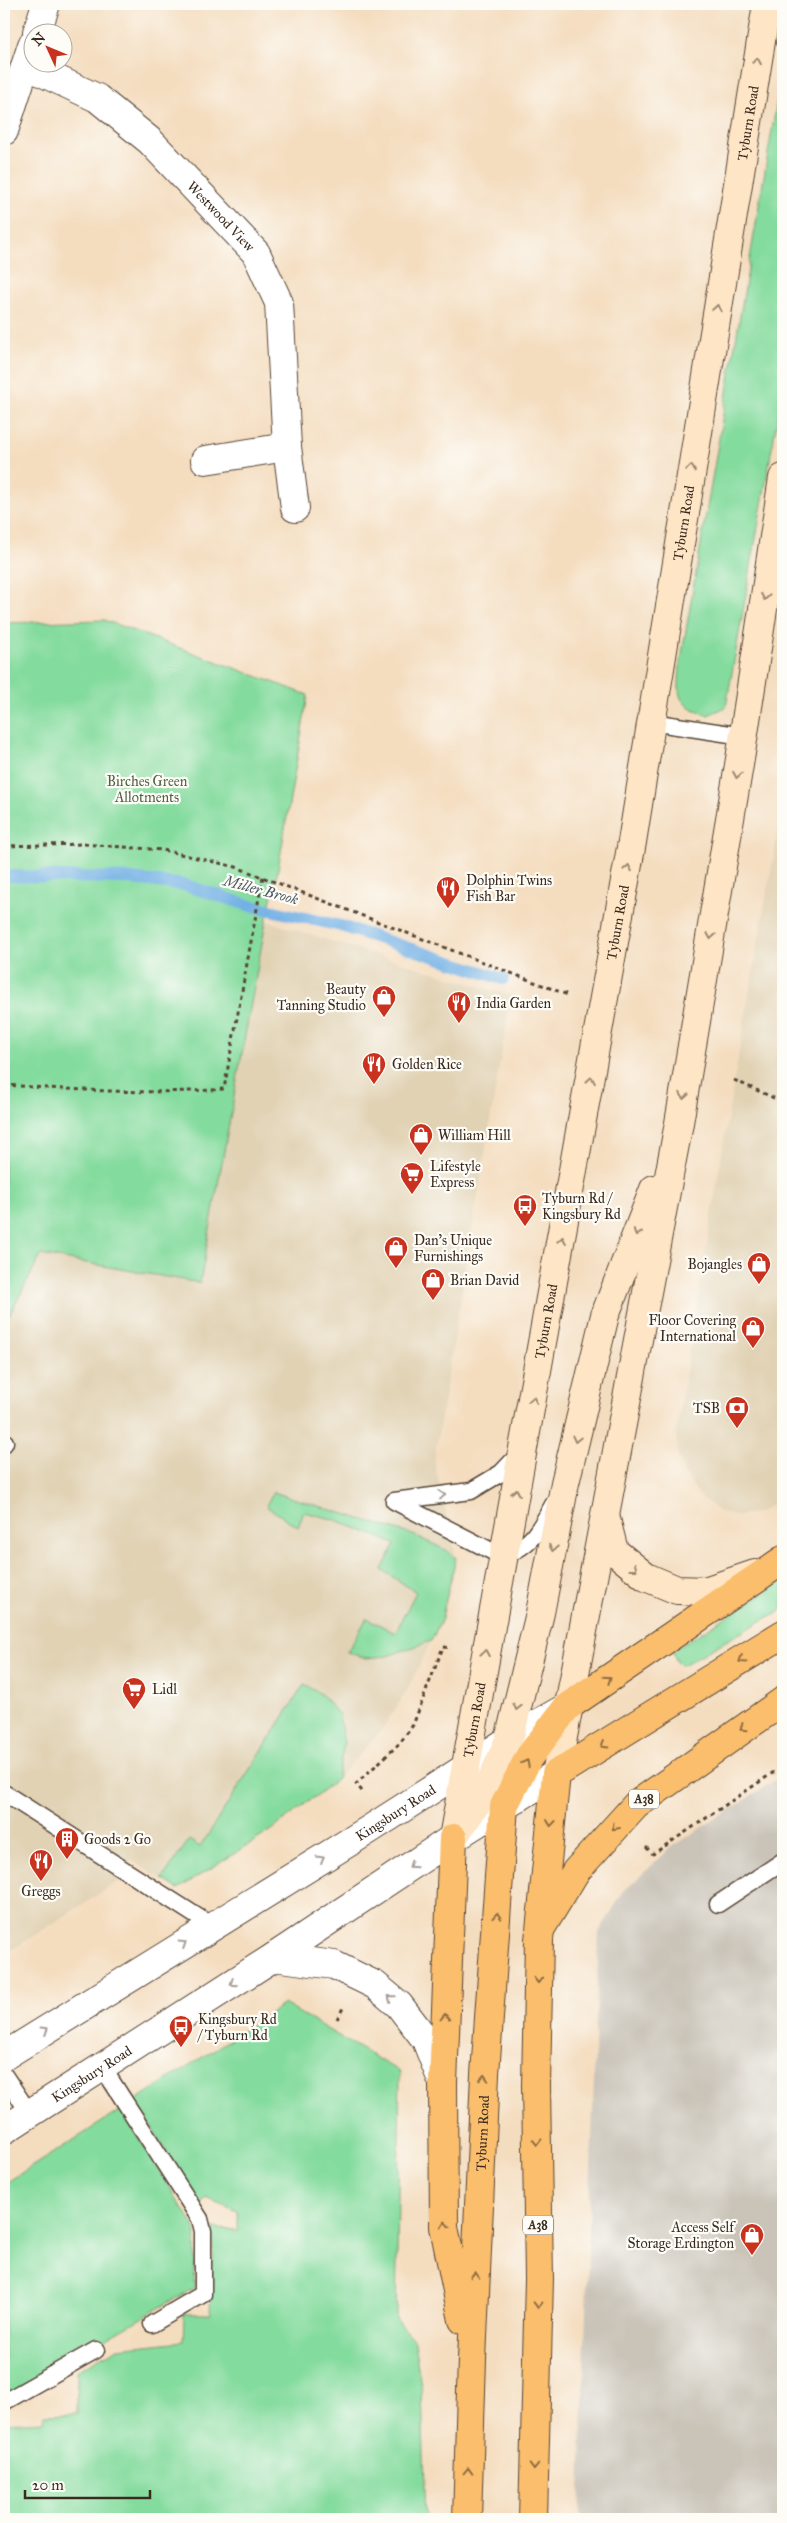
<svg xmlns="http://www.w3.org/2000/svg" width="787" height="2523" font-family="'IM FELL Great Primer',serif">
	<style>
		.built { fill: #e1d2b4 }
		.industrial { fill: #c9c3b8 }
		.green { fill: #84db9e; stroke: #60825e }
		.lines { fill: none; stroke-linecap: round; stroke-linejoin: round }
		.stream { stroke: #72b0e5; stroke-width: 12 }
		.service-casing { stroke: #574536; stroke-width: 19 }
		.minor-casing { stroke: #574536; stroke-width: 30 }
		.tertiary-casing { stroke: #574536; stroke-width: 30 }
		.secondary-casing { stroke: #574536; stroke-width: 30 }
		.trunk-casing { stroke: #574536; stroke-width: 30 }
		.path { stroke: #574536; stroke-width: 3; stroke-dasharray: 4 4; stroke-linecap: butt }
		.service { stroke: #fff; stroke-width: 16 }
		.minor { stroke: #fff; stroke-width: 28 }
		.tertiary { stroke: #fff; stroke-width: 28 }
		.secondary { stroke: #fde5c5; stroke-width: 28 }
		.trunk { stroke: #fabe6d; stroke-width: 28 }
		.oneway { stroke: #9c8872 }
		.oneway2 { stroke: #a79f9a }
		.oneway3 { stroke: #916d42 }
		.labels { text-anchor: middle; stroke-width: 4.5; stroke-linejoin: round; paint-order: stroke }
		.shield { fill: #fdfcf7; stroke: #75695f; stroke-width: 1 }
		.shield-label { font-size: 12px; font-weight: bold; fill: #3b2a1e }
		.street-label { font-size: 14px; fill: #3b2a1e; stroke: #fdfcf7 }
		.park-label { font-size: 14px; fill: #515f44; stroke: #fdfcf7 }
		.poi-label { font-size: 14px; fill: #3b2a1e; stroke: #fdfcf7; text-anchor: start }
		.water-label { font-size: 15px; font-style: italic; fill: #4e5964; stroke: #fdfcf7 }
	</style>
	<rect width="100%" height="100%" fill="#fdfcf7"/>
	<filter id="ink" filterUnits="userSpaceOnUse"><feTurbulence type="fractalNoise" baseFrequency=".02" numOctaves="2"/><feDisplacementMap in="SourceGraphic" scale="10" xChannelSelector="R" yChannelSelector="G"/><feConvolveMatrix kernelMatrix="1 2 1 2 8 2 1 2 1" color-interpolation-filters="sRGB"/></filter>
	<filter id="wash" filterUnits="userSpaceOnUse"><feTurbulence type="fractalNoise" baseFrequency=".0096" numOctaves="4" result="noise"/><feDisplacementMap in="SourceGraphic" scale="20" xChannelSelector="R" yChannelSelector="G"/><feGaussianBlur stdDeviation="1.12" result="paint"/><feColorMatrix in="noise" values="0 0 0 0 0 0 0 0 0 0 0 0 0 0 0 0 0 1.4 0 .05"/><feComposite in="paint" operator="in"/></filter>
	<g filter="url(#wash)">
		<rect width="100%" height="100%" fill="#f4ddbf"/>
		<path class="built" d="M783,803V1500L759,1512L739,1516L718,1511L699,1495L685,1474L678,1457L676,1432L734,1080Z
			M266,921L511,996L434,1459L456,1558L441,1621L404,1696L380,1732L337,1779L272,1830L178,1889L131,1860L122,1879L4,1955V1325L41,1255L200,1283Z"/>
		<path class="industrial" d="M783,1775V2519H579L599,1932L624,1891L672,1847Z"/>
		<path class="green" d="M783,66V386L726,707L708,715C675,703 678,698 680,665Z
			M104,620L308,695L278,869L266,921L200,1283L41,1255L4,1325V623Z
			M273,1492L413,1535L446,1550L456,1558L441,1621L431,1641L387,1656L366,1658L347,1652L367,1618L395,1633L416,1592L382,1570L395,1544L336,1520L304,1512L298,1527L266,1506Z
			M783,1581V1609L683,1665L677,1662L672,1651Z
			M304,1685L321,1694L339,1715L344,1744L337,1779L272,1830L178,1889L162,1879L189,1840L200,1847Z
			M284,2004L400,2072L396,2319L413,2337L422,2392L426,2519H4V2423L44,2421V2415L77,2414V2371L118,2348L183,2341L184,2314H211L213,2229L238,2230V2211L206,2198L200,2206L135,2101Z
			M121,2110L194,2226L196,2233L194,2288L4,2397V2184Z"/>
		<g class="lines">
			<path class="stream" d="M4,876L123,878L185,885L248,905L341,926L503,979"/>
		</g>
	</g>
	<g filter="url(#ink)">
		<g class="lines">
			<g class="service-casing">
				<path id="service" d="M651,722L743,736
					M4,1444L5,1442
					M394,1501L503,1557C533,1544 539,1530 554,1503
					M394,1501L471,1491L501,1473L520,1453
					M4,1793L212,1926
					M718,1904L783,1861
					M103,2068L200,2219L203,2231V2294L152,2324
					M4,2075L30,2114
					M4,2402L96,2350"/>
			</g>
			<g class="minor-casing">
				<g id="minor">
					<path d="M37,32L46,4"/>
					<path id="s1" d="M26,65L97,98L150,141L256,253L279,303L287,447L295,508"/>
					<path d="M4,131L32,45"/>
					<path d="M205,460L287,447"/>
				</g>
			</g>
			<g class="tertiary-casing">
				<g id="tertiary">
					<path d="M274,1957L334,1965L375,1985L399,2005L426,2040L443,2083"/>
					<path id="s2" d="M4,2056L367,1831L509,1740L567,1707"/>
					<path id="s3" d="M4,2130L274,1957L453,1838L556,1774"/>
				</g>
			</g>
			<g class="secondary-casing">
				<g id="secondary">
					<path d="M606,1519L614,1551L646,1577L677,1590L705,1591L755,1574"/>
					<path d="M556,1774L679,1123L741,753L783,478"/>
					<path d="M457,1832L490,1784L509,1740L540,1613L565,1483L605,1315L654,1189"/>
					<path id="s4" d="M453,1838L632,842L767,4"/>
				</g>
			</g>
			<g class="trunk-casing">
				<g id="trunk">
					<path d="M453,1838L443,2083L444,2227L463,2320"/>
					<path d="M543,1925L576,1871L636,1805L783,1701"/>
					<path id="s5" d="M467,2519L472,2359L485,2074L504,1806L529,1757L567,1707L783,1560"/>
					<path d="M533,2519L539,2279L536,2085L539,1940L556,1774L783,1634"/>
				</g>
			</g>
			<path class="path" d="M4,846L83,844L163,850L236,867L568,995
				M734,1080L783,1102
				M4,1085C77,1090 150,1095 224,1089L263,876
				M362,1791L356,1784L400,1743L413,1725L443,1647L451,1648
				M646,1847L653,1854L783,1766
				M337,2019L343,2008"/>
			<use href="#service" class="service"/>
			<use href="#minor" class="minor"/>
			<use href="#tertiary" class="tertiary"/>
			<use href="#secondary" class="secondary"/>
			<use href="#trunk" class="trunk"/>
		</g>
		<defs><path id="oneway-chevron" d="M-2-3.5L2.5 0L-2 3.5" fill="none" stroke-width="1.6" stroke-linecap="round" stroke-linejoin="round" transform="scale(1.25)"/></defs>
		<g class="oneway">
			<use href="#oneway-chevron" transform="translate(757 61) rotate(-81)"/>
			<use href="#oneway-chevron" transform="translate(717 308) rotate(-81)"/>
			<use href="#oneway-chevron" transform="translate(691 468) rotate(-81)"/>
			<use href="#oneway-chevron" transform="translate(765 597) rotate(99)"/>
			<use href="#oneway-chevron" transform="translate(737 775) rotate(100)"/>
			<use href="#oneway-chevron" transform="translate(628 868) rotate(-80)"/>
			<use href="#oneway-chevron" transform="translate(711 936) rotate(100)"/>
			<use href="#oneway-chevron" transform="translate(591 1080) rotate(-80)"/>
			<use href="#oneway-chevron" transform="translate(684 1096) rotate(100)"/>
			<use href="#oneway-chevron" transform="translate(637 1233) rotate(111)"/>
			<use href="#oneway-chevron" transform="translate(562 1240) rotate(-80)"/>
			<use href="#oneway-chevron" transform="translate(533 1400) rotate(-80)"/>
			<use href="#oneway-chevron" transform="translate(576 1439) rotate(103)"/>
			<use href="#oneway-chevron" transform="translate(516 1492) rotate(-79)"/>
			<use href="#oneway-chevron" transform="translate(553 1548) rotate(101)"/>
			<use href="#oneway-chevron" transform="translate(634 1568) rotate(38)"/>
			<use href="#oneway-chevron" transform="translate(485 1653) rotate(-80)"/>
			<use href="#oneway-chevron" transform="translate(517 1707) rotate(103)"/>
		</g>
		<g class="oneway2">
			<use href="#oneway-chevron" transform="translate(442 1495) rotate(-7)"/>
			<use href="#oneway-chevron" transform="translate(321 1859) rotate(-31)"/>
			<use href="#oneway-chevron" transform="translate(412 1865) rotate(146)"/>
			<use href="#oneway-chevron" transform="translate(183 1944) rotate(-32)"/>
			<use href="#oneway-chevron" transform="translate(233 1983) rotate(147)"/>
			<use href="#oneway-chevron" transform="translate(391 1998) rotate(-141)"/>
			<use href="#oneway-chevron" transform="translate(45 2030) rotate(-32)"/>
		</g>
		<g class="oneway3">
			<use href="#oneway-chevron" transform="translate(742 1660) rotate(148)"/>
			<use href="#oneway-chevron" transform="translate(608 1679) rotate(-34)"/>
			<use href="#oneway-chevron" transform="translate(743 1728) rotate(145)"/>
			<use href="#oneway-chevron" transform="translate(604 1745) rotate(149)"/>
			<use href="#oneway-chevron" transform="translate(526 1763) rotate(-62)"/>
			<use href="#oneway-chevron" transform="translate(551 1823) rotate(96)"/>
			<use href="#oneway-chevron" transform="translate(615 1827) rotate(132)"/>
			<use href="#oneway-chevron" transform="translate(497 1916) rotate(-86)"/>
			<use href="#oneway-chevron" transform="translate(538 1980) rotate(91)"/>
			<use href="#oneway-chevron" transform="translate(445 2017) rotate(-89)"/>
			<use href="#oneway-chevron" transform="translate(484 2078) rotate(-87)"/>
			<use href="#oneway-chevron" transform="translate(537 2142) rotate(89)"/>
			<use href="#oneway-chevron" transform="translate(445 2225) rotate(-95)"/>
			<use href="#oneway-chevron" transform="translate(475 2275) rotate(-87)"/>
			<use href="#oneway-chevron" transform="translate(538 2305) rotate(91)"/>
			<use href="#oneway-chevron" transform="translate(534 2467) rotate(91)"/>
			<use href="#oneway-chevron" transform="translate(468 2471) rotate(-88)"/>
		</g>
	</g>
	<defs>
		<g id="restaurant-pin" transform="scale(1.25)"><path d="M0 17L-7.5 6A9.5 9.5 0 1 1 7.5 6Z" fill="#c8321e" stroke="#fdfcf7"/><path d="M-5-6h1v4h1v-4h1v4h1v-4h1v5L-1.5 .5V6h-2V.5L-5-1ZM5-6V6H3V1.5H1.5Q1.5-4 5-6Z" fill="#fff"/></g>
		<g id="shop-pin" transform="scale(1.25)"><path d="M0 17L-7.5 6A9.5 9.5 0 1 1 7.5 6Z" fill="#c8321e" stroke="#fdfcf7"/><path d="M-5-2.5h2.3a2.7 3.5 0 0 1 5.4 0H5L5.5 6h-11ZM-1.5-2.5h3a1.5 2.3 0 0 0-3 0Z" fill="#fff"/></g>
		<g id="supermarket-pin" transform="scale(1.25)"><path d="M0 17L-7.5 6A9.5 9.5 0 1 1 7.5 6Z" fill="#c8321e" stroke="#fdfcf7"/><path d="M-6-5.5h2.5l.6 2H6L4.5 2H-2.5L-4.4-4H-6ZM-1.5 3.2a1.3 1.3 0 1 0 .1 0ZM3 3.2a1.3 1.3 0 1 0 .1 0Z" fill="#fff"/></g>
		<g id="bus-pin" transform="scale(1.25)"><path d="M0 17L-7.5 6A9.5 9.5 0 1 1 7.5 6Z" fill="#c8321e" stroke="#fdfcf7"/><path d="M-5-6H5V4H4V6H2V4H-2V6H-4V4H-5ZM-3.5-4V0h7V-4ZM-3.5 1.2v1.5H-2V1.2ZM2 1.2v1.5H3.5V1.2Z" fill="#fff"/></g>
		<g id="bank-pin" transform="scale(1.25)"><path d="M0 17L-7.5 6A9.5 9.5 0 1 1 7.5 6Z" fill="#c8321e" stroke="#fdfcf7"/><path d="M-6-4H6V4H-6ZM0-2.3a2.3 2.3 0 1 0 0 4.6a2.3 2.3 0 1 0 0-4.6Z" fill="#fff"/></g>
		<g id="building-pin" transform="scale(1.25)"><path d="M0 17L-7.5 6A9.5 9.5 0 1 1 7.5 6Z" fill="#c8321e" stroke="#fdfcf7"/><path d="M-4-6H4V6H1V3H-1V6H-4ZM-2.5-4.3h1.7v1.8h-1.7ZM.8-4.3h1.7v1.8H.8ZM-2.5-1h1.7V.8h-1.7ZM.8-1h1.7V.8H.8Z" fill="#fff"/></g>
	</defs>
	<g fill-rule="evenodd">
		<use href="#restaurant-pin" x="448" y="888"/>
		<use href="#shop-pin" x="384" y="997"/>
		<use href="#restaurant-pin" x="459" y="1003"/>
		<use href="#restaurant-pin" x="374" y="1064"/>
		<use href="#shop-pin" x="421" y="1135"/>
		<use href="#supermarket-pin" x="412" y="1174"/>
		<use href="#bus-pin" x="525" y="1206"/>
		<use href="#shop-pin" x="396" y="1248"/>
		<use href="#shop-pin" x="759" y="1264"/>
		<use href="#shop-pin" x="433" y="1280"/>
		<use href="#shop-pin" x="753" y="1328"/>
		<use href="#bank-pin" x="737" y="1408"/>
		<use href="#supermarket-pin" x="134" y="1689"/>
		<use href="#building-pin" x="67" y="1839"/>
		<use href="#restaurant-pin" x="41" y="1861"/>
		<use href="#bus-pin" x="181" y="2027"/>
		<use href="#shop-pin" x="752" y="2235"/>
	</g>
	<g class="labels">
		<g class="shield">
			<rect x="629" y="1789.5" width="30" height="19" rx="4"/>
			<rect x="523" y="2215.5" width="30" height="19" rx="4"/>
		</g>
		<g class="shield-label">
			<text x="644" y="1803">A38</text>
			<text x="538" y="2229">A38</text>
		</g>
		<g class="street-label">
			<text dy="5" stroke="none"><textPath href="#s4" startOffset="1740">Tyburn Road</textPath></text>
			<text dy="5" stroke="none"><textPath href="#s1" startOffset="250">Westwood View</textPath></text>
			<text dy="5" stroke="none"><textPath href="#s4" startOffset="1335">Tyburn Road</textPath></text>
			<text dy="5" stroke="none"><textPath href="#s4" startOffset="930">Tyburn Road</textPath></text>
			<text dy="5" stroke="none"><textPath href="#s4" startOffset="525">Tyburn Road</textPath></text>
			<text dy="5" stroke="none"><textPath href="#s4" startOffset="120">Tyburn Road</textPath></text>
			<text dy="5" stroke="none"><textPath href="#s2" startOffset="461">Kingsbury Road</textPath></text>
			<text dy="5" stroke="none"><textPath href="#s3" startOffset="104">Kingsbury Road</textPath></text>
			<text dy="5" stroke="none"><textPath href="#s5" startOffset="386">Tyburn Road</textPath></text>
		</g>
		<g class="park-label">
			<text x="147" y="786">Birches Green<tspan x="147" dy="16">Allotments</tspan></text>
		</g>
		<g class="poi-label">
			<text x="466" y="885">Dolphin Twins<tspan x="466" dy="16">Fish Bar</tspan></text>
			<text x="366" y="994" text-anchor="end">Beauty<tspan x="366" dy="16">Tanning Studio</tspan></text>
			<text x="476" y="1008">India Garden</text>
			<text x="392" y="1069">Golden Rice</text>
			<text x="438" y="1140">William Hill</text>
			<text x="430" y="1171">Lifestyle<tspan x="430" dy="16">Express</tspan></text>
			<text x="542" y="1203">Tyburn Rd /<tspan x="542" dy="16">Kingsbury Rd</tspan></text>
			<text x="414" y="1245">Dan's Unique<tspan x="414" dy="16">Furnishings</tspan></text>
			<text x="742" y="1269" text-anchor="end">Bojangles</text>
			<text x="450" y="1285">Brian David</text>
			<text x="736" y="1325" text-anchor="end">Floor Covering<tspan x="736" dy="16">International</tspan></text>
			<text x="720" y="1413" text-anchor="end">TSB</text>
			<text x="152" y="1694">Lidl</text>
			<text x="84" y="1844">Goods 2 Go</text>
			<text x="41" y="1896" text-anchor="middle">Greggs</text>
			<text x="198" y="2024">Kingsbury Rd<tspan x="198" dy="16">/ Tyburn Rd</tspan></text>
			<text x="734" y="2232" text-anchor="end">Access Self<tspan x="734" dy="16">Storage Erdington</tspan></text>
		</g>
		<g class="water-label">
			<text transform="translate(261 890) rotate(15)" y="5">Miller Brook</text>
		</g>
	</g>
	<rect width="787" height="2523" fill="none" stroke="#fdfcf7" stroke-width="20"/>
	<g transform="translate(48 48) rotate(314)"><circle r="24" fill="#fdfcf7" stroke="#afa8a0"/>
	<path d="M0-4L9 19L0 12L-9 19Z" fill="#c8321e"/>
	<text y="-8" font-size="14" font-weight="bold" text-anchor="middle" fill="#3b2a1e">N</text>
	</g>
	<path d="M25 2490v8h125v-8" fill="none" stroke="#3b2a1e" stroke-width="2.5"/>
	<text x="32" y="2490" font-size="15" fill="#3b2a1e" stroke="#fdfcf7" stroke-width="4" paint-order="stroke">20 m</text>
</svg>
